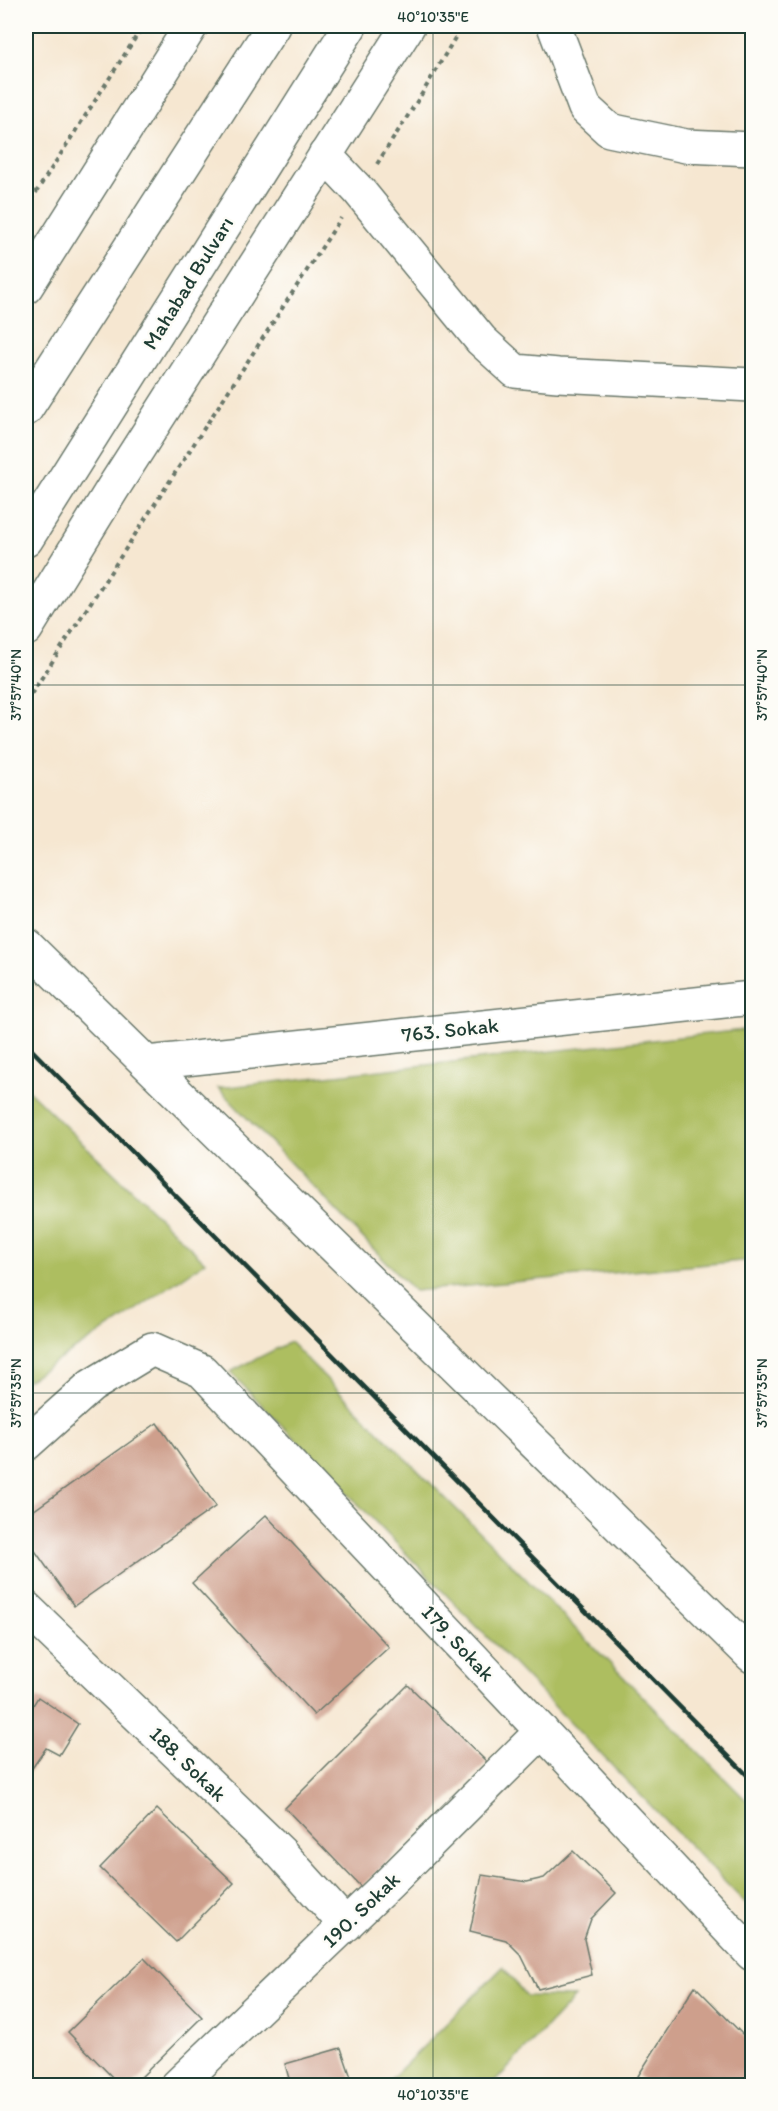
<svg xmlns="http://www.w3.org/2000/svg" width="778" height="2111" font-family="Itim,sans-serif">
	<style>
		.green { fill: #adbe61; stroke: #667e4a; stroke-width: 1.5 }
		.building { fill: #ce9f8c }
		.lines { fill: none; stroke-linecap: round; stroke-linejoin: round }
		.minor-casing { stroke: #6a786b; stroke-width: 36 }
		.tertiary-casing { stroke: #6a786b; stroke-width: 36 }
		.primary-casing { stroke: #6a786b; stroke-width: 36 }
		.path { stroke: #6a786b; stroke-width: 4; stroke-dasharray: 4.5 4.5; stroke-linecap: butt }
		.minor { stroke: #fff; stroke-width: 33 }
		.tertiary { stroke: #fff; stroke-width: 33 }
		.primary { stroke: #fff; stroke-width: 33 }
		.rail { stroke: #1f3d34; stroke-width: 4.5 }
		.ticks { fill: none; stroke: #1f3d34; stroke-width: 1.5; stroke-opacity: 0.45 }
		.labels { text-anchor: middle; stroke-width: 5; stroke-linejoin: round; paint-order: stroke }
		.street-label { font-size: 21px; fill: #1f3d34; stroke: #fdfcf7 }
		.neatline { fill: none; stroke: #1f3d34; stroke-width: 2 }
		.ticks-label { font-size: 15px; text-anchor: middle; fill: #1f3d34 }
	</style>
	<rect width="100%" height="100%" fill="#fdfcf7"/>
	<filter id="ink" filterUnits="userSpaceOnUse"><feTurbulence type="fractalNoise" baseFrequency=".0167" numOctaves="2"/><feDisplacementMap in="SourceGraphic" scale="12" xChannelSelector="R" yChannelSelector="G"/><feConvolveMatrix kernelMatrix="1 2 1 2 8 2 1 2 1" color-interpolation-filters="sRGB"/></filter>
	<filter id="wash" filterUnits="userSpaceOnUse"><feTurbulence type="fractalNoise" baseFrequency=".008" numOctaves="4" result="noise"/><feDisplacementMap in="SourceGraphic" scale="24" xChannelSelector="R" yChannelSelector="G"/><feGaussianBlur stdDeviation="1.35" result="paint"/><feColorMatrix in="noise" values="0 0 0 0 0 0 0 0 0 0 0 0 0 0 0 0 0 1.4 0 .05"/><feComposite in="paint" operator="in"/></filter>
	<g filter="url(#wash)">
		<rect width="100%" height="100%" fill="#f6e7d1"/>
		<path class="green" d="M752,1029V1260L414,1291L218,1088Z
			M26,1088L205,1262L118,1322L26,1381Z
			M290,1342L752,1806V1910L230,1372Z
			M503,1967L526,1996L575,1997L492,2085H385Z"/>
		<g id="blocks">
			<path class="building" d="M157,1423L216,1506L74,1606L26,1538V1516Z
				M266,1515L389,1647L314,1715L192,1583Z
				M408,1685L487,1762L361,1887L285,1808Z
				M38,1697L78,1724L59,1755L46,1748L26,1777V1703L32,1707Z
				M157,1809L234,1883L176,1942L100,1868Z
				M573,1851L616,1893L591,1919L584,1939L592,1975L538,1989L521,1955L506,1940L470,1931L482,1875L527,1882L544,1878Z
				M144,1958L202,2017L132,2086H121L68,2032Z
				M695,1986L752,2044V2086H648L638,2076Z
				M341,2048L354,2086H291L285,2064Z"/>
		</g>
	</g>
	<g filter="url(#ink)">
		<use href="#blocks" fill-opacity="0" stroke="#6a786b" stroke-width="1.5"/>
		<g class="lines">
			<g class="minor-casing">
				<path id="minor" d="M554,26L585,108L609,130L686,146L752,149
					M325,155L359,191L481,340L515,371L558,375L752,385
					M26,945L752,1656
					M26,1444L91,1386L152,1349L202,1371L752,1954
					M26,1608L281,1853L346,1925
					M177,2086L389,1883L542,1731"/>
			</g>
			<g class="tertiary-casing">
				<path id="tertiary" d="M147,1063L752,998"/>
			</g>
			<g class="primary-casing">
				<path id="primary" d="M26,287L191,26
					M26,409L273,26
					M26,540L350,26
					M26,629L113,488L408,26"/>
			</g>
			<path class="path" d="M377,164L423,92L462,26
				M26,208L143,26
				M26,702L341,218"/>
			<use href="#minor" class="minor"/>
			<use href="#tertiary" class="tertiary"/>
			<use href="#primary" class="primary"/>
			<path class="rail" d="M26,1044L752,1780"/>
		</g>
	</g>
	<path class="ticks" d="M433,26V2086M26,685H752M26,1393H752"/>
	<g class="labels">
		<g class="street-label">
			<text transform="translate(188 283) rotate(-58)" y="7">Mahabad Bulvarı</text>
			<text transform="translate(450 1030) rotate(-6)" y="7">763. Sokak</text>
			<text transform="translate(458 1643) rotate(47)" y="7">179. Sokak</text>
			<text transform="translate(188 1764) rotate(44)" y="7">188. Sokak</text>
			<text transform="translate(361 1910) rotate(-44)" y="7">190. Sokak</text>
		</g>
	</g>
	<rect width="778" height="2111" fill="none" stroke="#fdfcf7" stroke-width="66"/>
	<rect x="33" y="33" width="712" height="2045" class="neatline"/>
	<g class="ticks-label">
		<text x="433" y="22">40°10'35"E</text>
		<text transform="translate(16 685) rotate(-90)" y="5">37°57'40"N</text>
		<text transform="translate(762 685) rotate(-90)" y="5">37°57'40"N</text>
		<text transform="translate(16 1393) rotate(-90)" y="5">37°57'35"N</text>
		<text transform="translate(762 1393) rotate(-90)" y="5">37°57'35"N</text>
		<text x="433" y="2100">40°10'35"E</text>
	</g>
</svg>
